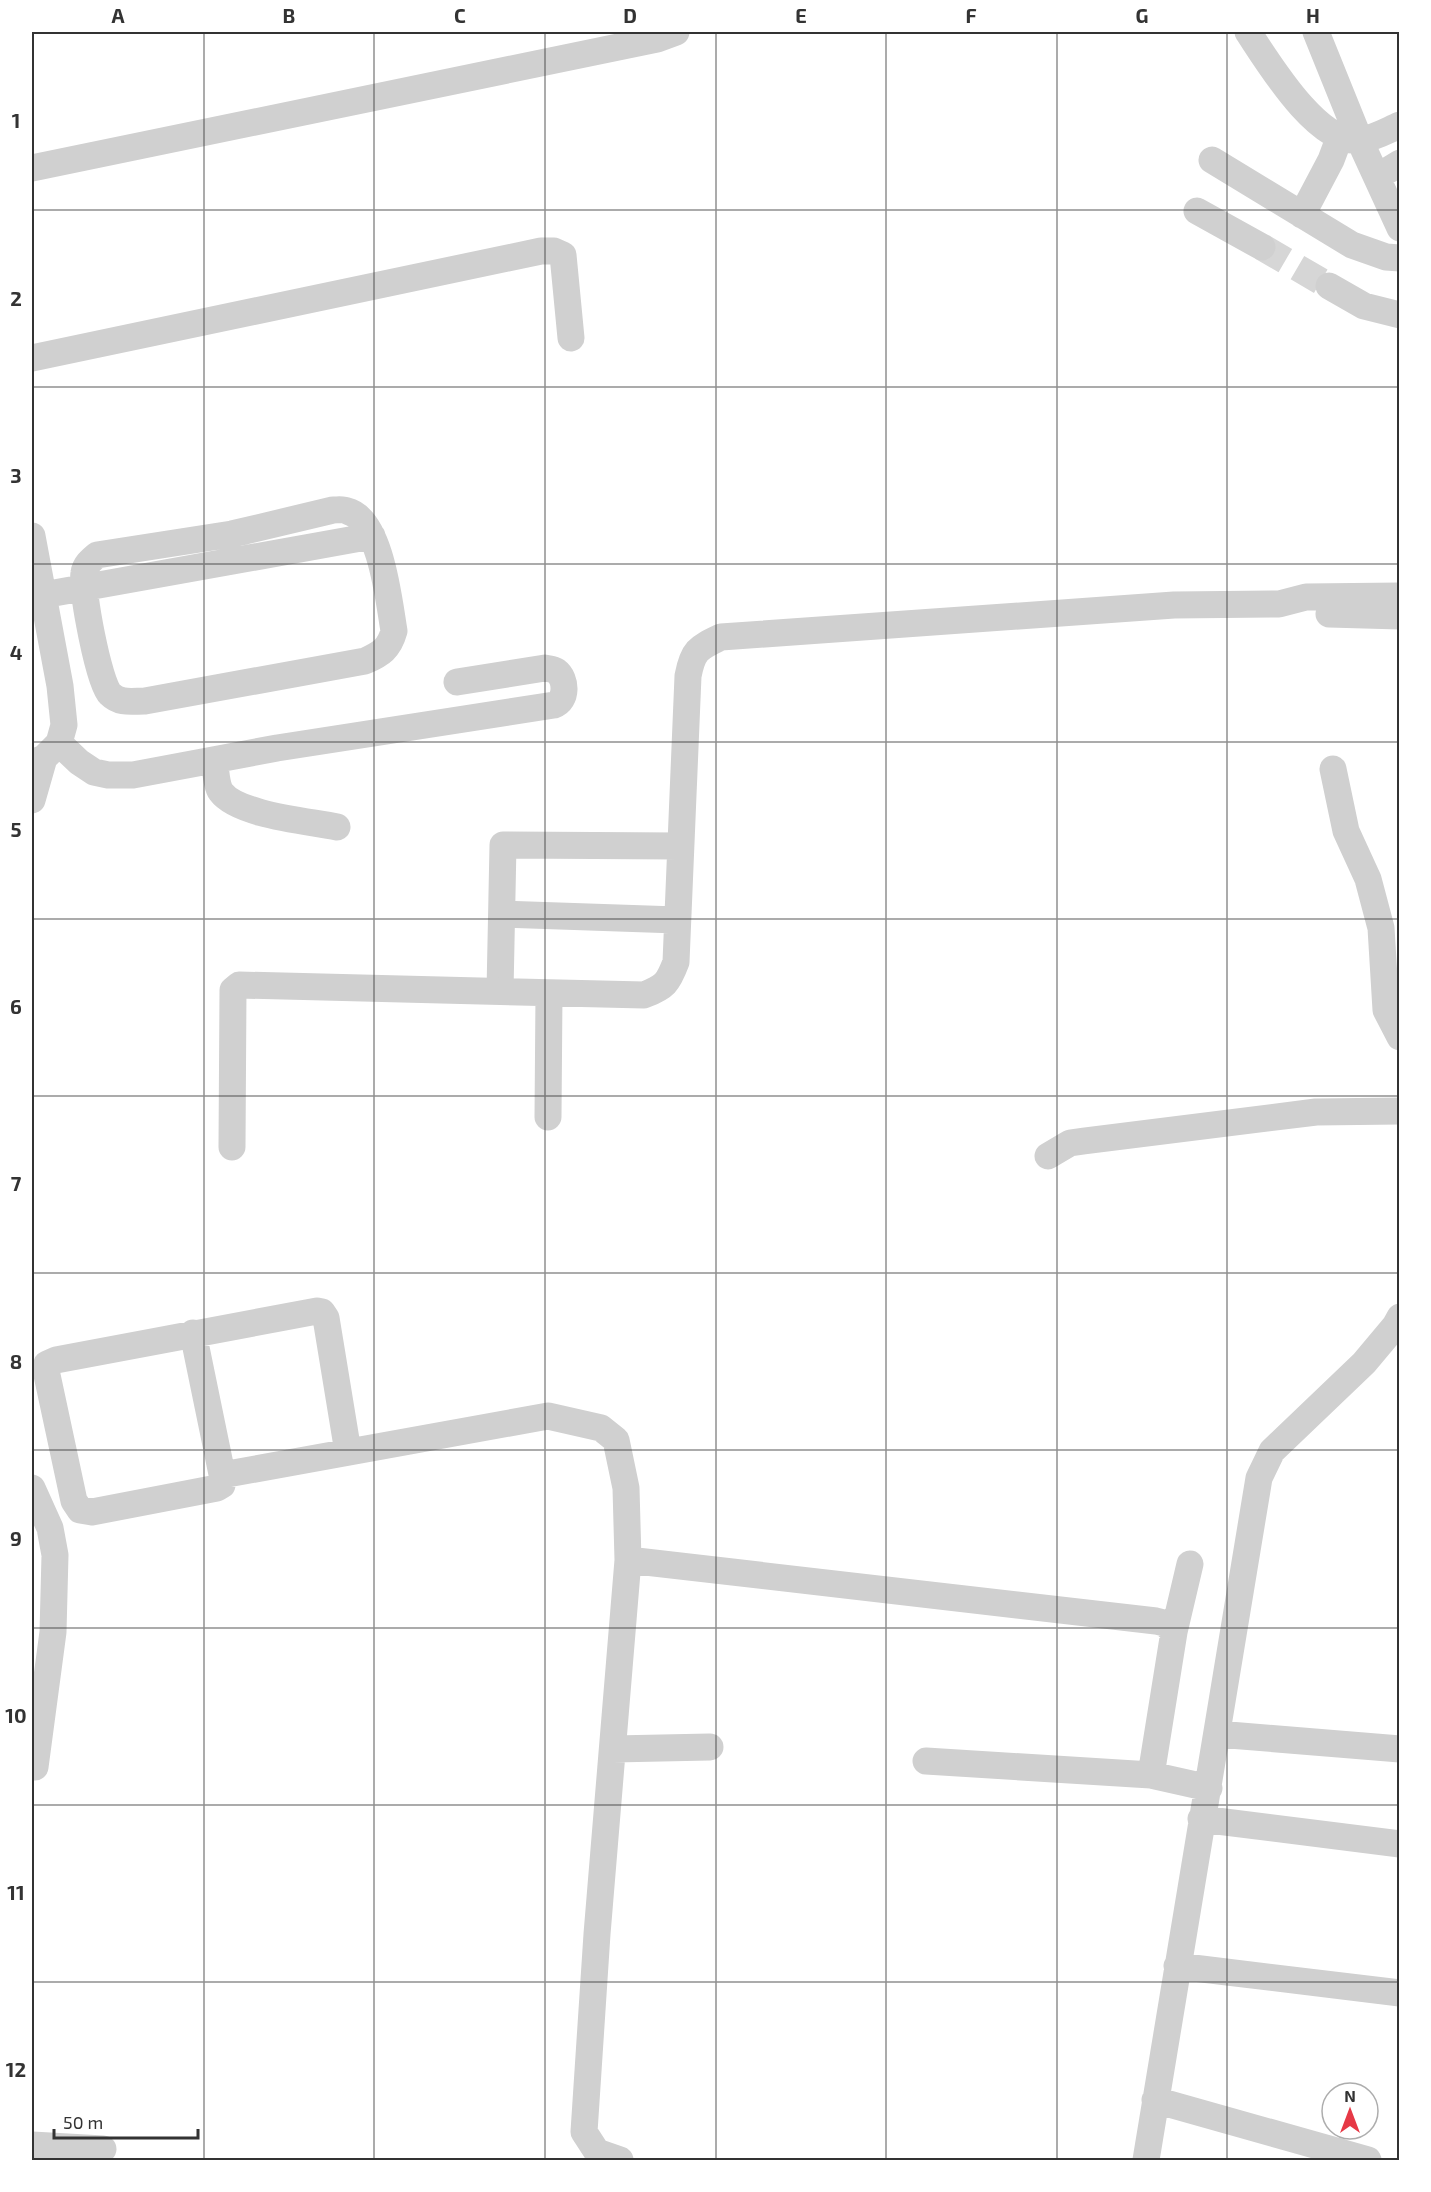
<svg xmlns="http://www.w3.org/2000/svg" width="1431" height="2192" font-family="'Exo 2',sans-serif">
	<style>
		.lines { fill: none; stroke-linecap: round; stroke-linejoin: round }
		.minor-tunnel { stroke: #d6d6d6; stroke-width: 27; stroke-dasharray: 27 14; stroke-linecap: butt }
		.minor { stroke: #d0d0d0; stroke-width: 27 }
		.grid { fill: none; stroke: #333; stroke-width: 1.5; stroke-opacity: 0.55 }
		.neatline { fill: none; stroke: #333; stroke-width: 2 }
		.grid-label { font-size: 20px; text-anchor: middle; font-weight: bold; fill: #333 }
	</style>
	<rect width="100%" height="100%" fill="#fff"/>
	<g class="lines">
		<path class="minor-tunnel" d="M1262,247L1329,286"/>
		<path class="minor" d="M1248,32C1268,62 1318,146 1360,140C1373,139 1388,130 1400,125
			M1316,32L1360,141L1400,228
			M1212,160L1352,245L1386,257L1400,258
			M32,168L657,39L676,32
			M1377,177L1400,163
			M1197,211L1262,247
			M1302,215L1331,160L1340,136
			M1329,286L1364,306L1400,315
			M32,358L541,251H554L563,255L571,338
			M333,510C338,510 343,509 347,511C381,519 389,602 394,631C389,649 381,654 365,661L145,701C132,701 120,704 110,694C99,684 81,589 84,573C85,565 91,560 97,555L232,534Z
			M32,536L60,686L64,725L59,743L44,758L32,763
			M43,595L372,536
			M1329,614L1400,616
			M59,743L79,762L94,772L108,775H133L277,748L554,705C567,701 567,679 556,671C553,669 549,669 545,668L457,682
			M214,760C216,769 216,785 221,792C238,815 308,821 337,827
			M1333,769L1346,831L1368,879L1381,928L1386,1010L1400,1037
			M32,800L44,758
			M502,914L677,920
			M500,991L503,845L680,846
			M548,1117L549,993
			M232,1147L233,990L239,985L644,995C665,987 668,983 676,962L688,676C693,650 698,648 721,637L1174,605L1279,604L1306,597L1400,596
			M1048,1156L1070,1143L1084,1141L1316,1112L1400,1111
			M193,1333L223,1479L222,1485L217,1488L92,1512L80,1510L74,1501L47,1375V1364L56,1360L317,1311L322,1312L326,1318L348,1452
			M222,1475L548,1416L601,1428L616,1440L626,1488L628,1560L597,1934L584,2132L597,2152L620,2160
			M32,1488L50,1528L55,1555L53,1632L35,1767
			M628,1560L1156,1621L1164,1623L1174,1632L1151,1775L1209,1788
			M1174,1632L1190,1564
			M1217,1734L1400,1749
			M613,1749L710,1747
			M926,1761L1151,1775
			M1201,1819L1400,1844
			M1177,1966L1400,1993
			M1155,2100L1368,2160
			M32,2145L103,2149
			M1146,2160L1259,1478L1272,1451L1364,1363L1395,1326L1400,1317"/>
	</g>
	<path class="grid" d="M204,32V2160M374,32V2160M545,32V2160M716,32V2160M886,32V2160M1057,32V2160M1227,32V2160M32,210H1400M32,387H1400M32,564H1400M32,742H1400M32,919H1400M32,1096H1400M32,1273H1400M32,1450H1400M32,1628H1400M32,1805H1400M32,1982H1400"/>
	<rect width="1431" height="2192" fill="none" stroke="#ffffff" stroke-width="66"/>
	<g transform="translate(1350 2111)"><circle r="28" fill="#ffffff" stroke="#adadad" stroke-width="1.5"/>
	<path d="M0-4.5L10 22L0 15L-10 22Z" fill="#e63946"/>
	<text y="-9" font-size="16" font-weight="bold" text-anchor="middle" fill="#333333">N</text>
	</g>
	<path d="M54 2129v9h144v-9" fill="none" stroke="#333333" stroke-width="3"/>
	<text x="63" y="2129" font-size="18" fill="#333333" stroke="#ffffff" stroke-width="4.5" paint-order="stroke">50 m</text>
	<rect x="33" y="33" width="1365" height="2126" class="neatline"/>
	<g class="grid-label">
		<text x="118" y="23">A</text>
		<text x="289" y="23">B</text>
		<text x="460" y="23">C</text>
		<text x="630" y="23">D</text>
		<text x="801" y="23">E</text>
		<text x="971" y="23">F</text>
		<text x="1142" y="23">G</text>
		<text x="1313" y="23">H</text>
		<text x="16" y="128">1</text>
		<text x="16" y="306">2</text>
		<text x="16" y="483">3</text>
		<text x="16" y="660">4</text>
		<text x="16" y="837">5</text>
		<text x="16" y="1014">6</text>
		<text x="16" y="1191">7</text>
		<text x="16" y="1369">8</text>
		<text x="16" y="1546">9</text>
		<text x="16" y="1723">10</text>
		<text x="16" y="1900">11</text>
		<text x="16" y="2077">12</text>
	</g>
</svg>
